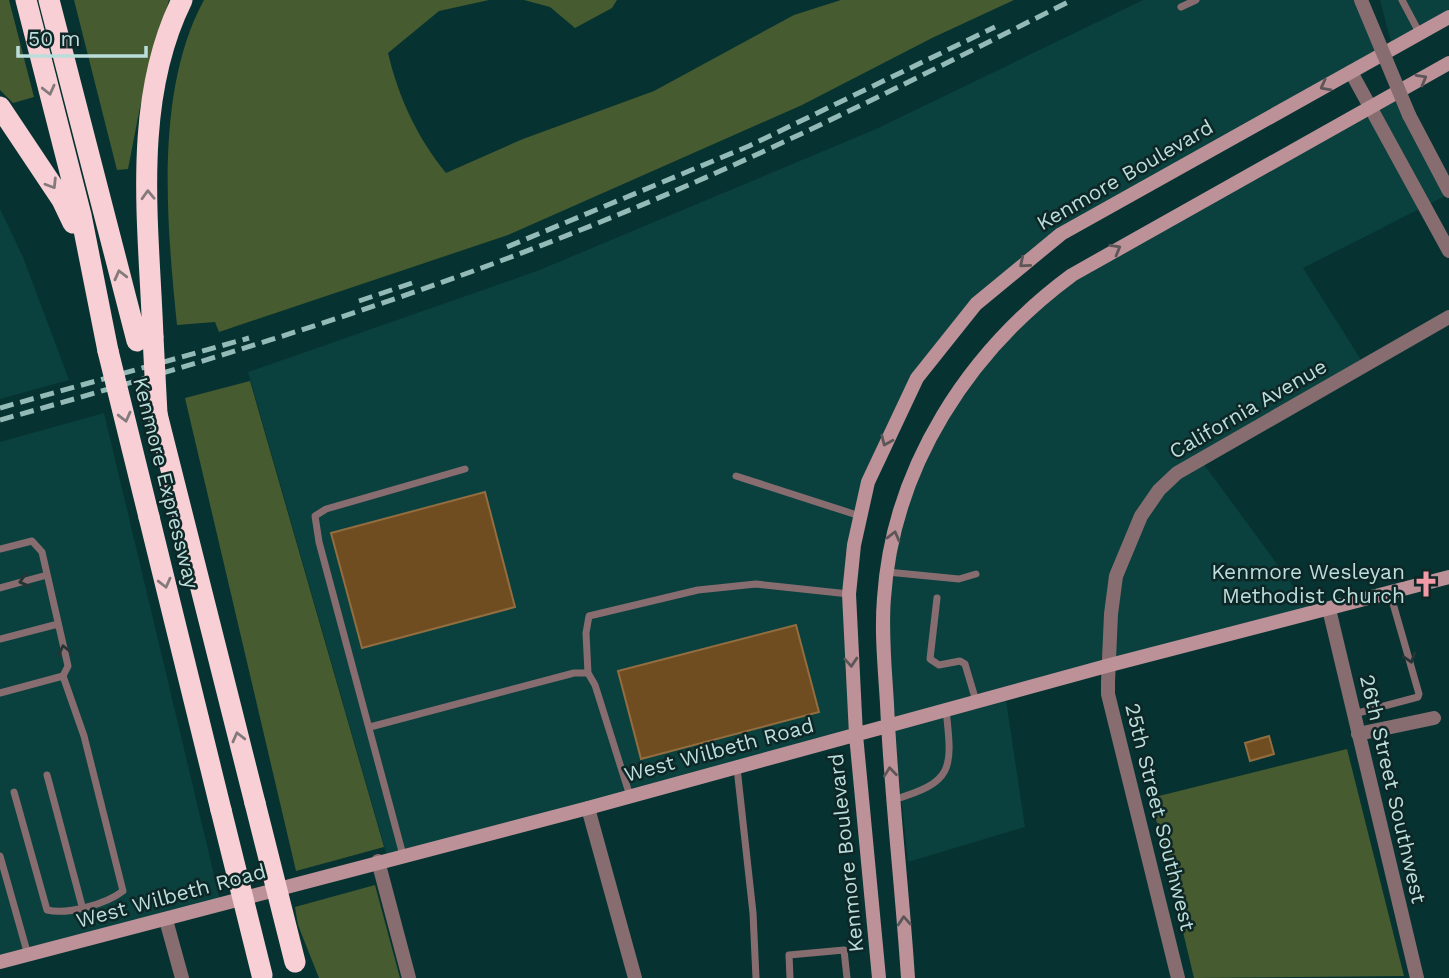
<svg xmlns="http://www.w3.org/2000/svg" width="1449" height="978" font-family="'Work Sans',sans-serif">
	<style>
		.built { fill: #0a403d }
		.green { fill: #465b30 }
		.building { fill: #704d20; stroke: #926d40; stroke-width: 2 }
		.lines { fill: none; stroke-linecap: round; stroke-linejoin: round }
		.service { stroke: #886d70; stroke-width: 7 }
		.minor { stroke: #886d70; stroke-width: 14 }
		.tertiary { stroke: #886d70; stroke-width: 14 }
		.secondary { stroke: #bc9197; stroke-width: 14 }
		.motorway { stroke: #f8cfd4; stroke-width: 21 }
		.rail { stroke: #94bab7; stroke-width: 5; stroke-dasharray: 14 7; stroke-linecap: butt }
		.tertiary-bridge { stroke: #886d70; stroke-width: 14 }
		.motorway-bridge { stroke: #f8cfd4; stroke-width: 21 }
		.oneway { stroke: #5c5658 }
		.oneway2 { stroke: #837a7c }
		.oneway3 { stroke: #263434 }
		.labels { text-anchor: middle; stroke-width: 5; stroke-linejoin: round; paint-order: stroke }
		.street-label { font-size: 21px; fill: #badedb; stroke: #0e2625 }
		.poi-label { font-size: 21px; fill: #badedb; stroke: #0e2625; text-anchor: end }
	</style>
	<rect width="100%" height="100%" fill="#063331"/>
	<path class="built" d="M1143,0H1364L1382,56L1061,234L976,304L894,423L854,545L856,735L388,859L248,372L537,271L876,129Z
		M1380,0H1449V9L1391,42Z
		M1398,92L1449,194L1303,268L1363,363L1200,459L1313,613L888,726L884,647L892,546L949,403L1043,296Z
		M0,209L23,257L69,380L0,399Z
		M104,413L221,904L0,962V442Z
		M1006,700L1025,827L908,862L894,730Z"/>
	<path class="green" d="M0,0H9L34,97L13,103L0,90Z
		M74,0H169L140,107L128,169L117,170Z
		M204,0H489L439,11L388,53C399,99 417,137 446,173L523,139L654,91L794,15L841,0H1014L932,38L802,105L508,235L219,332L215,322L177,325C167,226 154,91 204,0Z
		M524,0H617L612,8L575,28L550,7Z
		M250,381L384,847L296,871L185,398Z
		M1347,749L1404,976L1194,978L1151,798Z
		M375,885L400,978H319L298,925L295,907Z"/>
	<path class="building" d="M485,492L515,607L362,648L331,533Z
		M796,625L819,712L641,759L618,671Z
		M1269,736L1274,754L1250,761L1245,743Z"/>
	<g class="lines">
		<path class="service" d="M1402,0L1420,34
			M1181,7L1196,0
			M736,476L860,516
			M0,549L32,541L42,552L68,666L63,676L0,693
			M887,572L959,579L976,574
			M0,588L47,575
			M937,598L930,659L939,665L960,661L965,664L976,701
			M0,639L58,624
			M588,673L586,633L589,616L698,590L756,584L849,594
			M1354,714L1418,697L1419,694L1390,593
			M370,727L574,673H588L595,685L630,796
			M737,768L753,913L756,978
			M47,775L82,906
			M14,792L47,910C68,915 106,904 123,891L84,736L63,676
			M893,800C953,782 953,771 946,710
			M403,855L319,542L315,516L326,509L465,469
			M0,856L28,955
			M790,978L789,955L844,950L847,978"/>
		<path class="minor" d="M1351,72L1449,251
			M1329,609L1417,978
			M1358,734L1434,718
			M588,808L635,978
			M378,861L409,978
			M166,920L182,978
			M1178,978L1108,694V682L1111,614L1116,576L1141,516L1159,490L1177,473L1449,317"/>
		<path class="tertiary" d="M1409,115L1449,191"/>
		<path class="secondary" d="M0,962L588,808L1110,665L1449,577
			M879,978L856,735L849,594L854,545L868,482L917,378L976,304L1061,234L1449,17
			M908,978C902,886 891,795 887,704C885,669 881,633 884,598C893,466 969,351 1072,275L1449,63"/>
		<path class="motorway" d="M26,0L81,215L108,351
			M49,0L137,341
			M0,107L62,200L73,223
			M153,337C149,226 131,103 182,0
			M157,414L255,803
			M149,517L221,810"/>
		<path class="rail" d="M507,247L749,146L995,27
			M359,301L415,282
			M0,408L249,338
			M0,420C214,360 426,295 632,209C782,147 927,73 1072,0"/>
		<path class="tertiary-bridge" d="M1361,0L1409,115"/>
		<path class="motorway-bridge" d="M153,337L157,414
			M108,351L149,517
			M255,803L295,962
			M221,810L262,975"/>
	</g>
	<defs><path id="oneway-chevron" d="M-2-3.5L2.5 0L-2 3.5" fill="none" stroke-width="1.6" stroke-linecap="round" stroke-linejoin="round" transform="scale(1.75)"/></defs>
	<g class="oneway">
		<use href="#oneway-chevron" transform="translate(1422 79) rotate(-29)"/>
		<use href="#oneway-chevron" transform="translate(1325 86) rotate(152)"/>
		<use href="#oneway-chevron" transform="translate(1116 249) rotate(-30)"/>
		<use href="#oneway-chevron" transform="translate(1024 263) rotate(140)"/>
		<use href="#oneway-chevron" transform="translate(886 441) rotate(114)"/>
		<use href="#oneway-chevron" transform="translate(894 536) rotate(-76)"/>
		<use href="#oneway-chevron" transform="translate(851 662) rotate(86)"/>
		<use href="#oneway-chevron" transform="translate(890 772) rotate(-96)"/>
		<use href="#oneway-chevron" transform="translate(904 921) rotate(-94)"/>
	</g>
	<g class="oneway2">
		<use href="#oneway-chevron" transform="translate(49 90) rotate(76)"/>
		<use href="#oneway-chevron" transform="translate(52 184) rotate(58)"/>
		<use href="#oneway-chevron" transform="translate(148 195) rotate(-92)"/>
		<use href="#oneway-chevron" transform="translate(120 275) rotate(-104)"/>
		<use href="#oneway-chevron" transform="translate(125 417) rotate(76)"/>
		<use href="#oneway-chevron" transform="translate(165 583) rotate(76)"/>
		<use href="#oneway-chevron" transform="translate(238 737) rotate(-104)"/>
	</g>
	<g class="oneway3">
		<use href="#oneway-chevron" transform="translate(24 581) rotate(165)"/>
		<use href="#oneway-chevron" transform="translate(64 650) rotate(-103)"/>
		<use href="#oneway-chevron" transform="translate(1410 658) rotate(73)"/>
	</g>
	<defs>
		<g id="church-bare" transform="scale(2.1)"><path d="M-1.2-6h2.4v3.5h3.3v2.4h-3.3V6h-2.4V-.1h-3.3v-2.4h3.3Z" fill="#f39aa7" stroke="#0e2625" stroke-width="2.5" paint-order="stroke"/></g>
	</defs>
	<g fill-rule="evenodd">
		<use href="#church-bare" x="1426" y="584"/>
	</g>
	<g class="labels">
		<g class="street-label">
			<text transform="translate(1125 175) rotate(-30)" y="7">Kenmore Boulevard</text>
			<text transform="translate(1248 409) rotate(-30)" y="7">California Avenue</text>
			<text transform="translate(166 483) rotate(76)" y="7">Kenmore Expressway</text>
			<text transform="translate(719 750) rotate(-15)" y="7">West Wilbeth Road</text>
			<text transform="translate(1393 789) rotate(77)" y="7">26th Street Southwest</text>
			<text transform="translate(1160 817) rotate(76)" y="7">25th Street Southwest</text>
			<text transform="translate(846 853) rotate(-96)" y="7">Kenmore Boulevard</text>
			<text transform="translate(171 896) rotate(-15)" y="7">West Wilbeth Road</text>
		</g>
		<g class="poi-label">
			<text x="1405" y="579">Kenmore Wesleyan<tspan x="1405" dy="24">Methodist Church</tspan></text>
		</g>
	</g>
	<path d="M18 46v10h128v-10" fill="none" stroke="#badedb" stroke-width="3.5"/>
	<text x="28" y="46" font-size="21" fill="#badedb" stroke="#0e2625" stroke-width="5" paint-order="stroke">50 m</text>
</svg>
